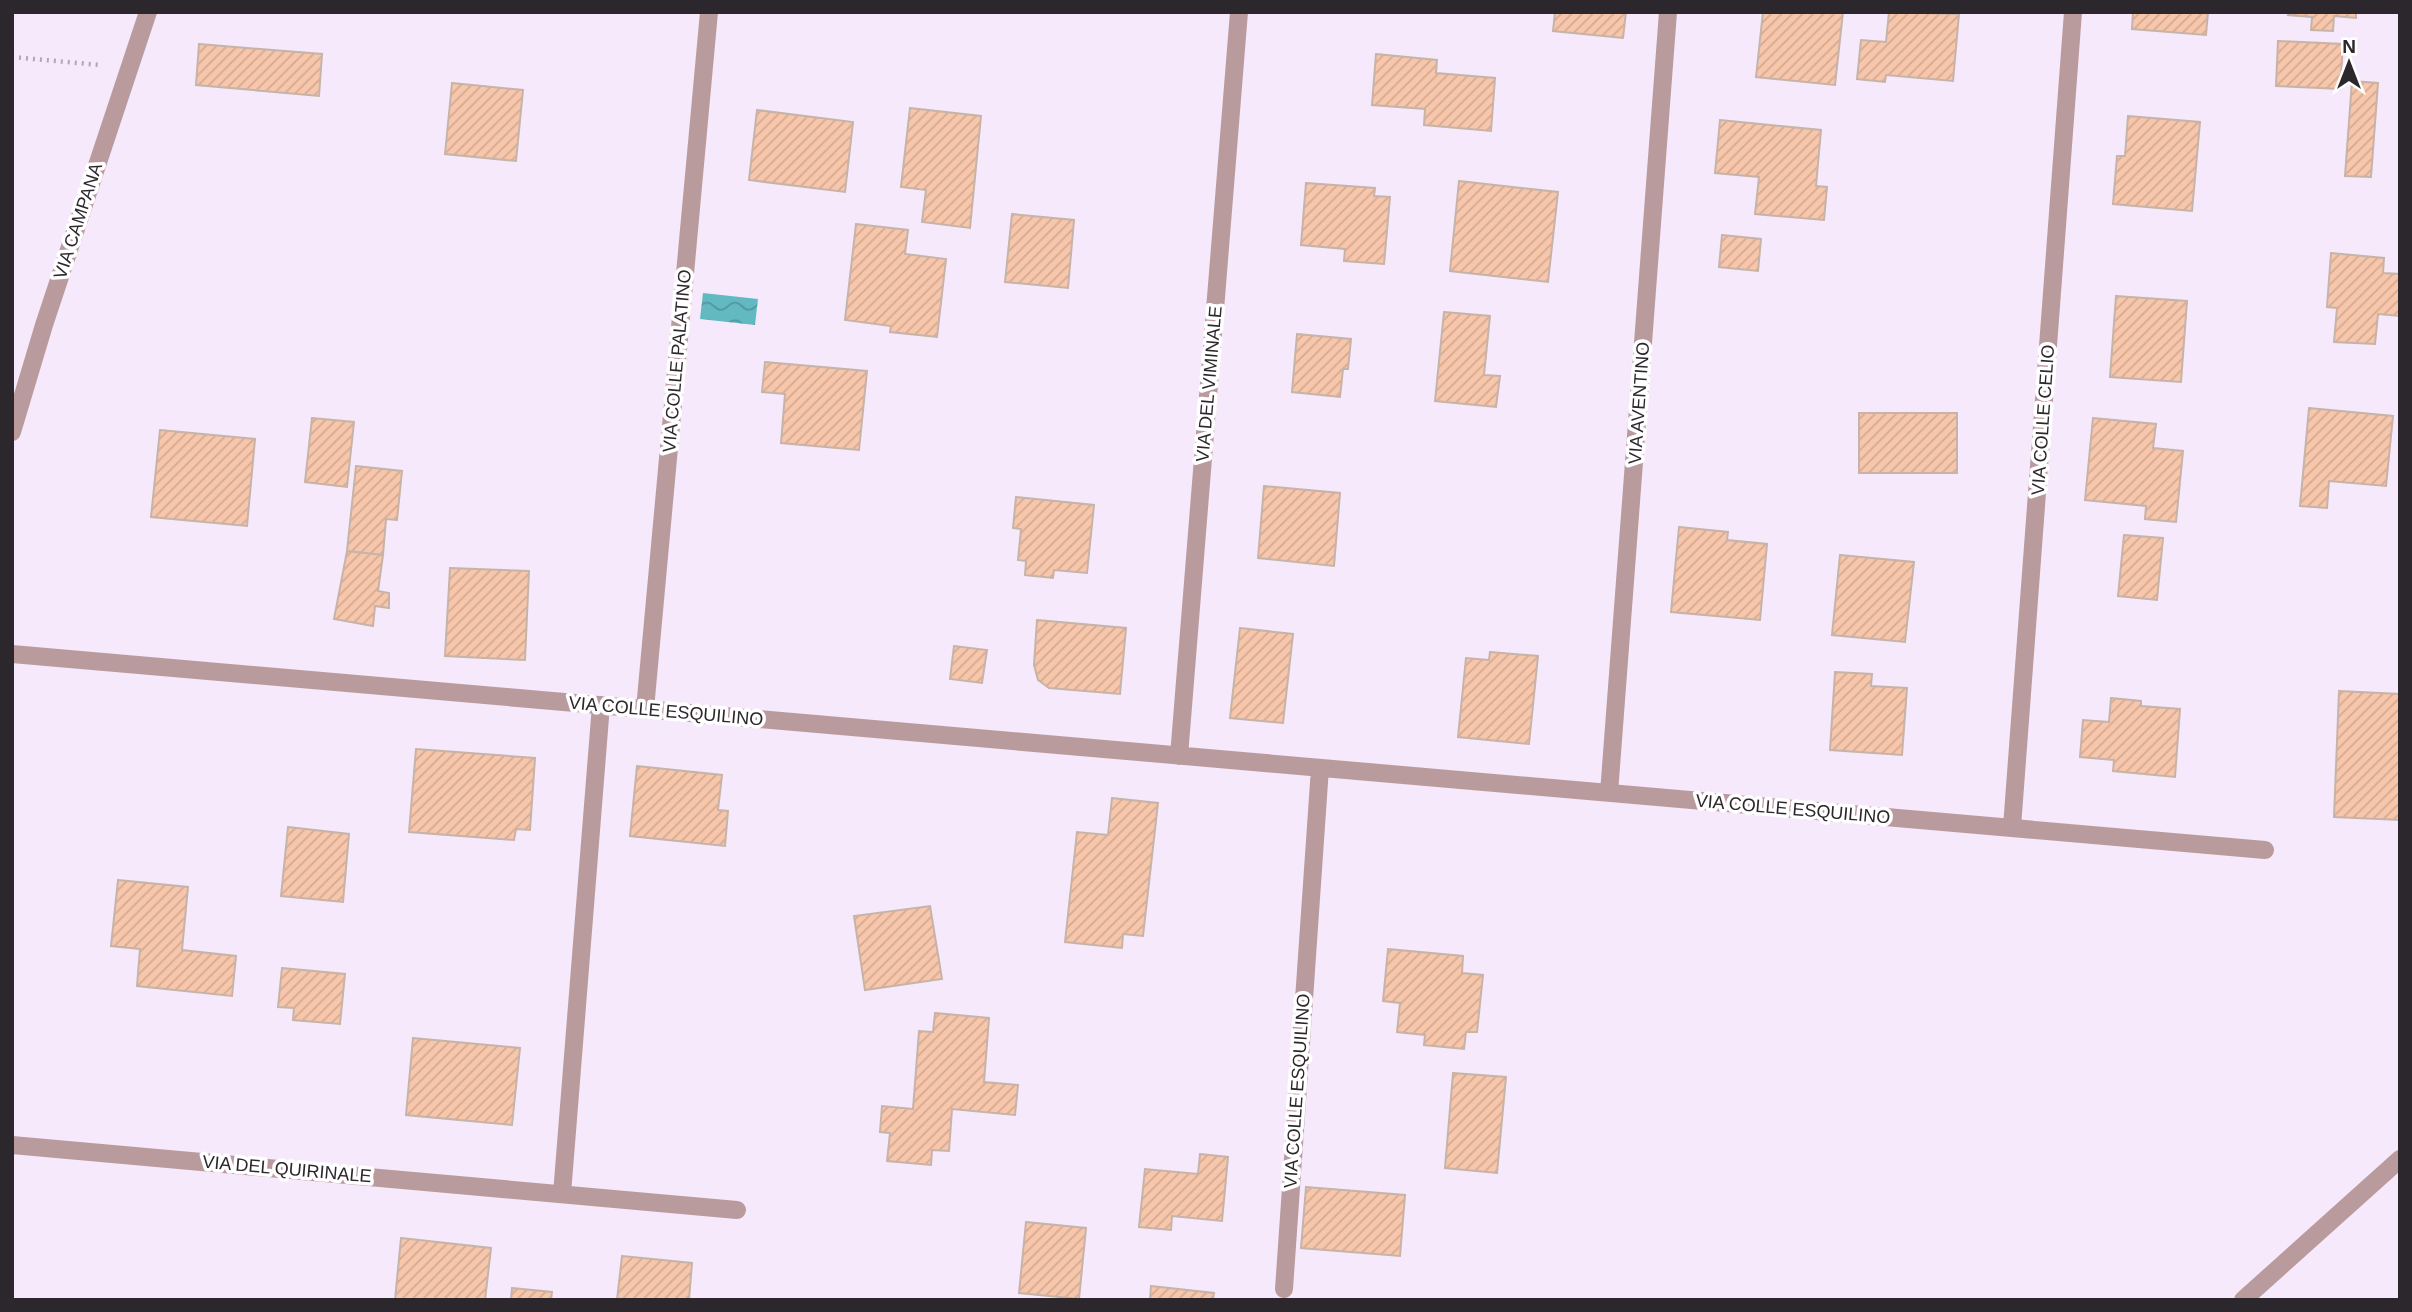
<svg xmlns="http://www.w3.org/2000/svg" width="2412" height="1312" font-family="Helvetica,sans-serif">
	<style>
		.water { fill: url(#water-waves) }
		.building { fill: url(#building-hatch); stroke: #c7b3a8; stroke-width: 2 }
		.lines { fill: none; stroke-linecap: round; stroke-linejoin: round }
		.path { stroke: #b0a6b4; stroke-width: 4.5; stroke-dasharray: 2 5; stroke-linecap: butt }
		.minor { stroke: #ba9b9d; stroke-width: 18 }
		.labels { text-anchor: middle; stroke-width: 7; stroke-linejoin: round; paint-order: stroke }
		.street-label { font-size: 18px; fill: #2c272d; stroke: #fff }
	</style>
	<defs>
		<pattern id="water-waves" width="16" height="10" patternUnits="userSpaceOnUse" patternTransform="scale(1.75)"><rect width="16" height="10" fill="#62b9c1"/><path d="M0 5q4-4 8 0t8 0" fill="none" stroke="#51969d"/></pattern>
		<pattern id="building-hatch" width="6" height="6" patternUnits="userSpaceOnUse" patternTransform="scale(1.75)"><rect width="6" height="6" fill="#f7c6ab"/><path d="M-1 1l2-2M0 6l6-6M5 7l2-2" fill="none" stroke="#d4aa93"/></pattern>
	</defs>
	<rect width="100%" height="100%" fill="#f6e9fb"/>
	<path class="water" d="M703,293L758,299L755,325L700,319Z"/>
	<path class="building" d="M1555,12H1626L1623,38L1553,31Z
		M1763,12H1843L1835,85L1756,77Z
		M1889,12L1959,14L1953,81L1886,75L1885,82L1857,79L1861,40L1886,42Z
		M2133,12H2208L2206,35L2132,29Z
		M2289,12H2356V18L2334,16L2333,31L2311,30L2312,17L2288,15Z
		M2278,41L2343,44L2340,89L2276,86Z
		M199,44L322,54L319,96L196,85Z
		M1376,54L1437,60L1436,73L1495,78L1491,131L1424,125L1425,109L1372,105Z
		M2352,81L2378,83L2371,177L2345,176Z
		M452,83L523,90L516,161L445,154Z
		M910,108L981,116L970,228L922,222L926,190L901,187Z
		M757,110L853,122L845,192L749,180Z
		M2128,116L2200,122L2192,211L2113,204L2117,156H2125Z
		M1720,120L1821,130L1816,186L1827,187L1824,220L1755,214L1759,177L1715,173Z
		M1459,181L1558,192L1548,282L1450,271Z
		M1306,183L1375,188L1374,196L1390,197L1384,264L1344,261L1345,249L1301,245Z
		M1012,214L1074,220L1068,288L1005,282Z
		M856,224L908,230L905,254L946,259L937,337L890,332L891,326L845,320Z
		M1722,235L1761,239L1758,271L1719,267Z
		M2331,253L2384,258L2383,273L2400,274V316L2378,314L2375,344L2334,342L2337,308L2327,307Z
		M2116,296L2187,301L2181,382L2110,377Z
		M1444,312L1490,316L1484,375L1500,376L1496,407L1435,401Z
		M1297,334L1351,339L1348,369H1343L1340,397L1292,392Z
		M765,362L867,371L859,450L781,443L785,394L762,392Z
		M2309,408L2393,416L2386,486L2329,481L2327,508L2300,506Z
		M1859,413H1957V473H1859Z
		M312,418L354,422L347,487L305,482Z
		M2093,418L2156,424L2153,448L2183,451L2176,522L2145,519L2146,506L2085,500Z
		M160,430L255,439L247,526L151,517Z
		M356,466L402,471L397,520L386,519L383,555L347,551Z
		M1264,486L1340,493L1334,566L1258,558Z
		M1016,497L1094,505L1087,573L1054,570L1053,578L1025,575L1026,561L1018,560L1021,529L1013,528Z
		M1679,527L1728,532L1727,540L1767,544L1760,620L1671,612Z
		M2124,535L2163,538L2157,600L2118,596Z
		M347,551L383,555L378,591L389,593V608L375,606L373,626L334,619Z
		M1840,555L1914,562L1905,642L1832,635Z
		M450,568L529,571L525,660L445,656Z
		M1037,620L1126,628L1120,694L1049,688L1038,680L1034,665Z
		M1240,628L1293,634L1283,723L1230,718Z
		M954,646L987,650L982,683L950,679Z
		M1490,652L1538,656L1529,744L1458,737L1466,658L1489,660Z
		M1835,672L1872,674L1871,686L1907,688L1902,755L1830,750Z
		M2339,691L2400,694V820L2334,817Z
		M2111,698L2141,701V706L2180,709L2175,777L2113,771L2114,760L2080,757L2083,720L2109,722Z
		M416,749L535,758L530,830L516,829L514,840L409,832Z
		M637,766L722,775L718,810L728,811L725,846L630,836Z
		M1112,798L1158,803L1143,936L1123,934L1122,948L1065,942L1077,832L1108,835Z
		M288,827L349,834L343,902L281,896Z
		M118,880L188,887L182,950L236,956L232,996L137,986L140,949L111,946Z
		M930,906L942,979L865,990L854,916Z
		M1388,949L1463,956L1462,973L1483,975L1477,1032H1466L1464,1049L1424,1045L1425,1035L1397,1032L1400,1003L1383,1001Z
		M282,968L345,974L340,1024L293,1020L294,1008L278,1007Z
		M935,1013L989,1018L984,1082L1018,1085L1015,1115L952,1109L949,1151L932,1150L931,1165L887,1161L890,1133L880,1132L882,1106L913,1109L919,1031L933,1032Z
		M413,1038L520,1048L512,1125L406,1115Z
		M1453,1073L1506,1077L1497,1173L1445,1168Z
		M1200,1154L1228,1157L1222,1221L1172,1216L1171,1230L1139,1227L1145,1169L1198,1174Z
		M1306,1187L1405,1195L1400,1256L1301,1248Z
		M1026,1222L1086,1228L1079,1299L1019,1293Z
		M401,1238L491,1248L485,1300H395Z
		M622,1256L692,1263L689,1300H617Z
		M1151,1286L1214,1293L1213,1300H1150Z
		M512,1288L552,1292L551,1300H511Z"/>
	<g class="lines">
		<path class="path" d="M12,57L100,65"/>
		<path class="minor" d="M12,432L44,325L148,12
			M12,654L2265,850
			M645,709L709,12
			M1179,756L1239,12
			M1609,793L1668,12
			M2012,827L2073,12
			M12,1145L737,1210
			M562,1194L601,705
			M1284,1289L1320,768
			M2243,1300L2400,1159"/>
	</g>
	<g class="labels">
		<g class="street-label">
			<text transform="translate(78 221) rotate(-72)" y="6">VIA CAMPANA</text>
			<text transform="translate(677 361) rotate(-85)" y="6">VIA COLLE PALATINO</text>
			<text transform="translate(1209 384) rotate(-85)" y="6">VIA DEL VIMINALE</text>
			<text transform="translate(1639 403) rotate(-86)" y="6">VIA AVENTINO</text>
			<text transform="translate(2043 420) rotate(-86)" y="6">VIA COLLE CELIO</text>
			<text transform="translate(666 711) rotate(5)" y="6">VIA COLLE ESQUILINO</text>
			<text transform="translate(1793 809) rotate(5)" y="6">VIA COLLE ESQUILINO</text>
			<text transform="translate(1297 1091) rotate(-86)" y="6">VIA COLLE ESQUILINO</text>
			<text transform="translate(287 1169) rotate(5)" y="6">VIA DEL QUIRINALE</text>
		</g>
	</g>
	<rect width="2412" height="1312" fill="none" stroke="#2c272d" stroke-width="28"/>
	<g transform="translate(2349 63)" stroke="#ffffff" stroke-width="5" paint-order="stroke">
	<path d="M0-5L12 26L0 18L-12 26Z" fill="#2c272d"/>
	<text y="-10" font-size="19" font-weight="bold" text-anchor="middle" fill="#2c272d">N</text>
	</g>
</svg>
